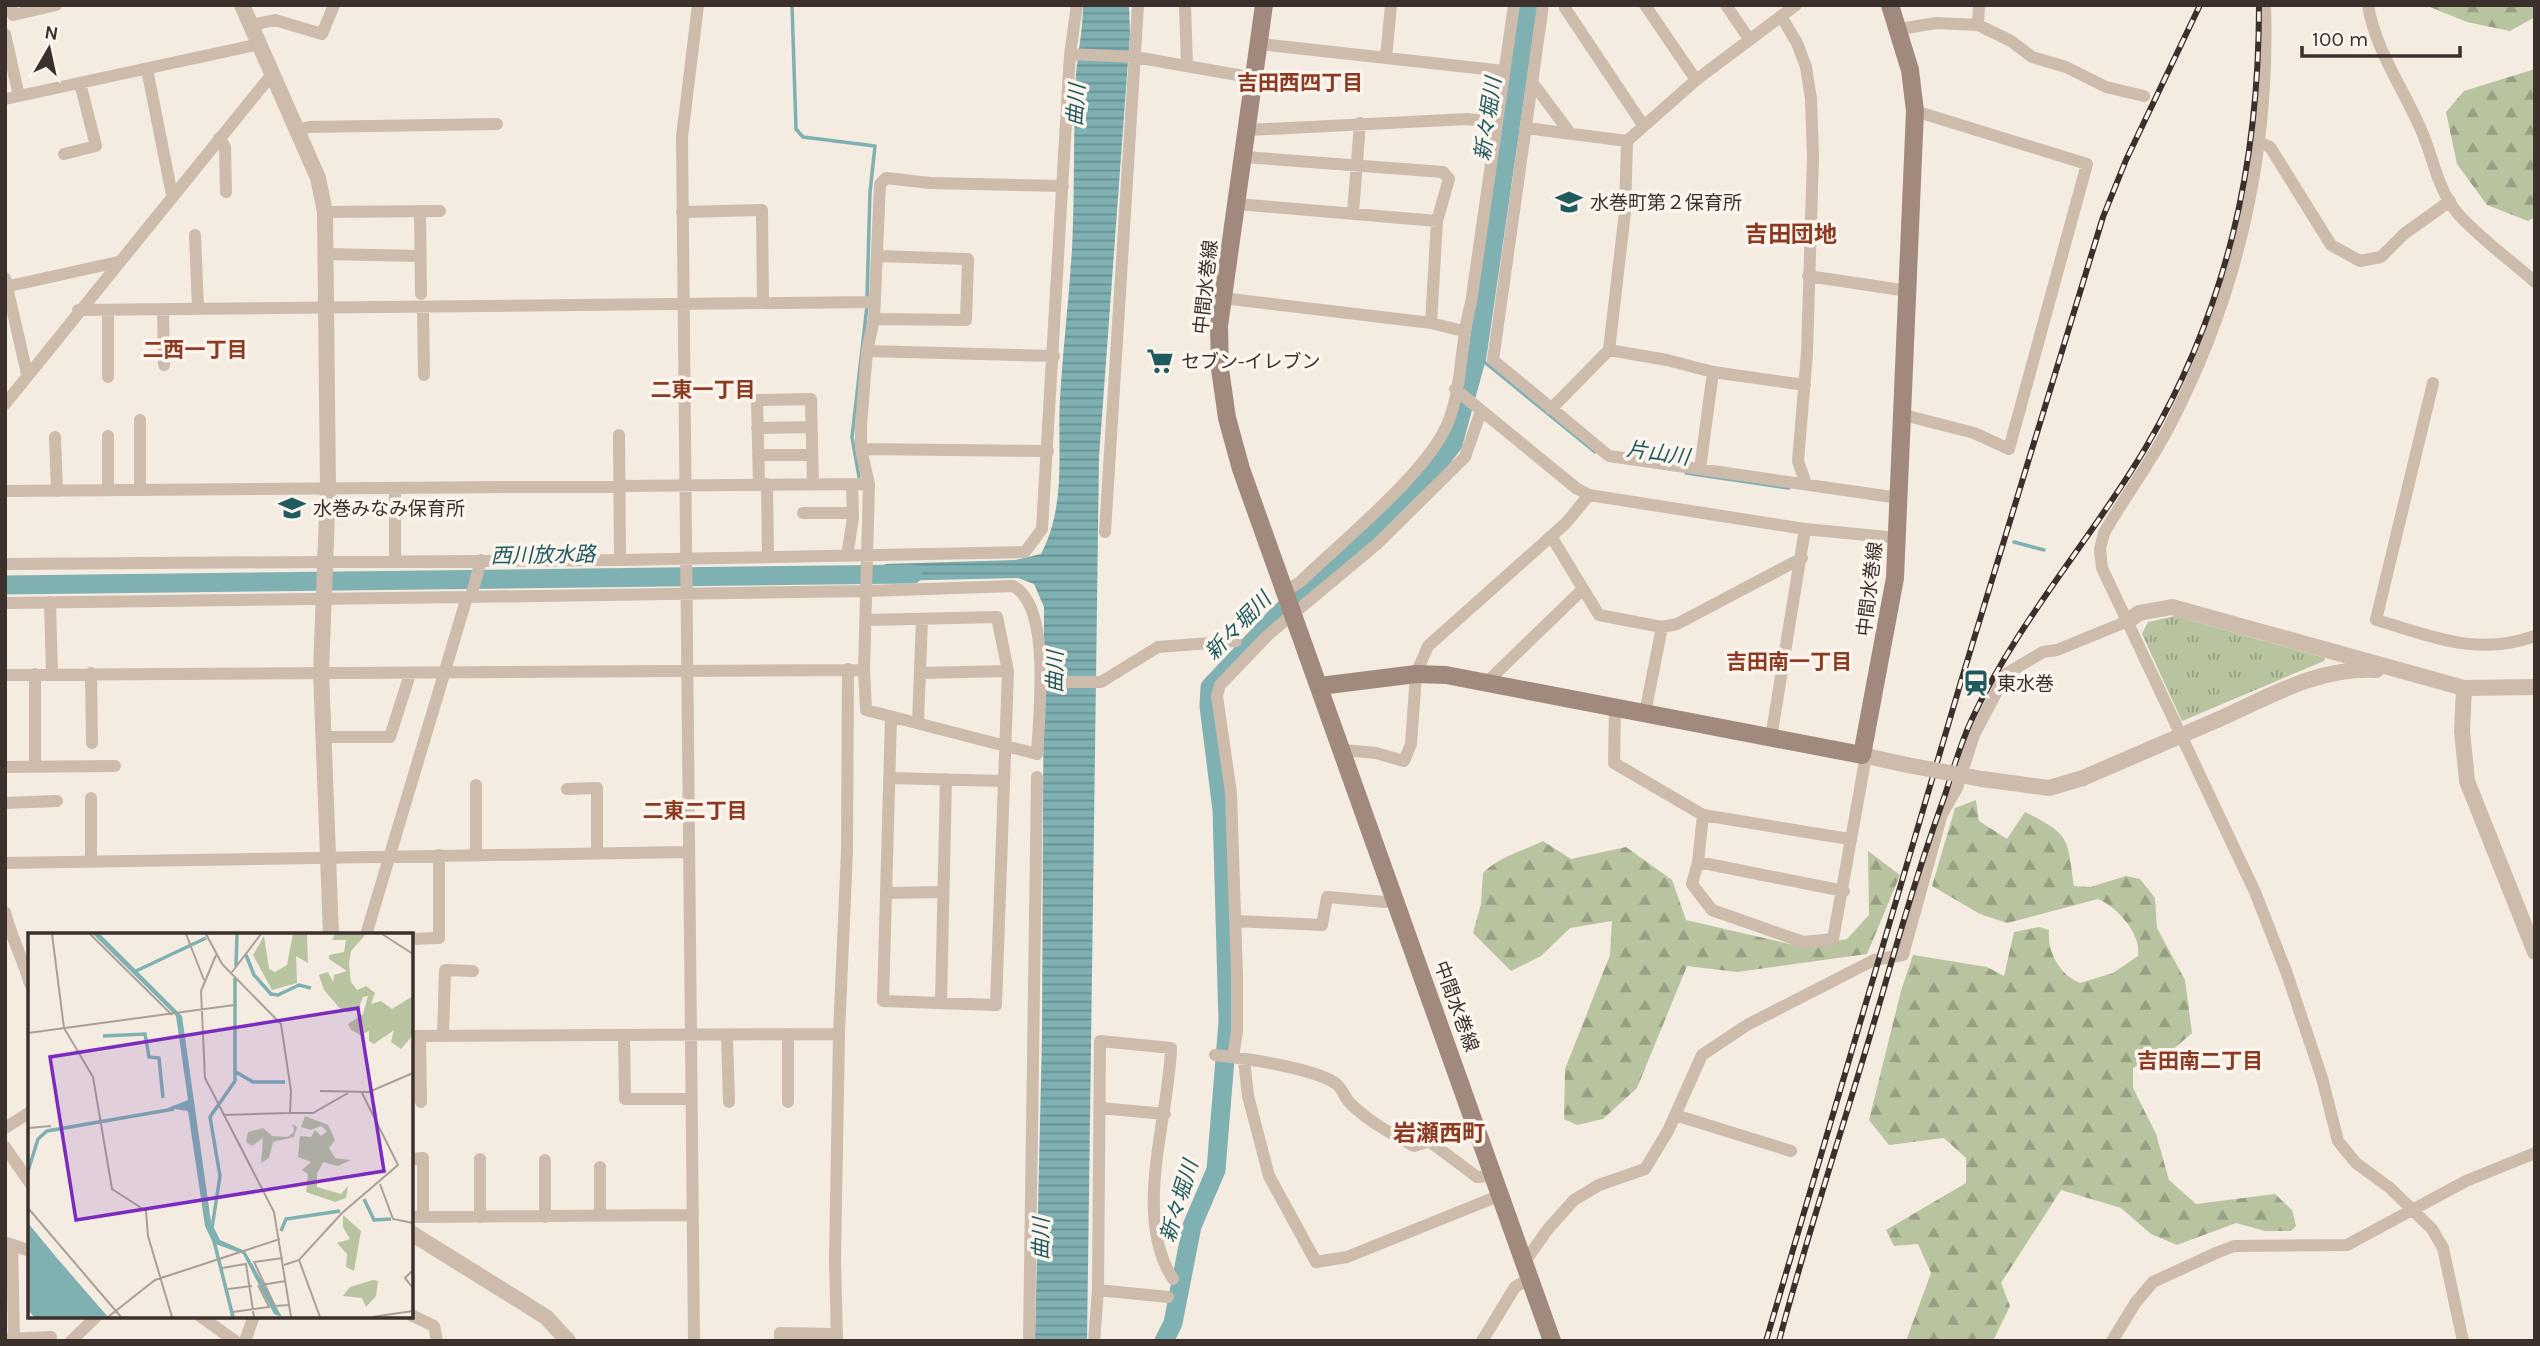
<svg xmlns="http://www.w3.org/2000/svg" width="2540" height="1346" font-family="Karla,'Noto Sans JP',sans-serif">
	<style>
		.forest { fill: url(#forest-firs) }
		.park { fill: url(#park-tufts) }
		.water { fill: url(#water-rules) }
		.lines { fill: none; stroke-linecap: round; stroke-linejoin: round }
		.stream { stroke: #7fb0b2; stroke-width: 3.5 }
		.river { stroke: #7fb0b2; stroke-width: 19 }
		.minor { stroke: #cdbbac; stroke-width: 12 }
		.tertiary { stroke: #cdbbac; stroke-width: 16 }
		.secondary { stroke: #a18a7d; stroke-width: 18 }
		.rail-casing { stroke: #3b302b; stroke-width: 6 }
		.rail { stroke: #fbf5ee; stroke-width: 3.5; stroke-dasharray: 10; stroke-linecap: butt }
		.tertiary-bridge { stroke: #cdbbac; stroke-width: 16 }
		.labels { text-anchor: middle; stroke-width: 7; stroke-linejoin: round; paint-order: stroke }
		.poi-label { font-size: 19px; fill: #3b302b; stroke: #fbf5ee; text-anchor: start }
		.street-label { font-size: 19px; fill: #3b302b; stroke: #fbf5ee }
		.neighbourhood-label { font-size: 21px; font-weight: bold; fill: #8c3b22; stroke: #fbf5ee }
		.water-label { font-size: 21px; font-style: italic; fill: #1f5a5e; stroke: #fbf5ee }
		.quarter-label { font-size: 23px; font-weight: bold; fill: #8c3b22; stroke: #fbf5ee }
		.inset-river { fill: none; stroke: #7fb0b2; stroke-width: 3.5 }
		.inset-road { fill: none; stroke: #aaa098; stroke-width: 2 }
		.view { fill: #7b2cbf; fill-opacity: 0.15; stroke: #7b2cbf; stroke-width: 3.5 }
		.inset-edge { fill: none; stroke: #3b302b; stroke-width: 3.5 }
	</style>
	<defs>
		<pattern id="forest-firs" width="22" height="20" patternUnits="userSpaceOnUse" patternTransform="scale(1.75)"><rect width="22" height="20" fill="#b8c4a0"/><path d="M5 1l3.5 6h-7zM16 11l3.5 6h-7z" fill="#97a083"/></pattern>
		<pattern id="park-tufts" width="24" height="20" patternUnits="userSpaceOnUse" patternTransform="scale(1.75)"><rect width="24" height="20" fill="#b8c4a0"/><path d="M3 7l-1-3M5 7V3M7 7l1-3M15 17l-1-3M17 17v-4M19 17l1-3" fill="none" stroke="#97a083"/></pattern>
		<pattern id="water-rules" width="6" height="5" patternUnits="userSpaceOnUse" patternTransform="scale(1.75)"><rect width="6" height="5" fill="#7fb0b2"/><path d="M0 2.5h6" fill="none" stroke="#699091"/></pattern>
	</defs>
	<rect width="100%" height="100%" fill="#f4ebe1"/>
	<path class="forest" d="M2425,5H2535V17L2510,31L2467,22Z
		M2535,69V217L2528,221L2487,205L2457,164L2446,112L2464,91Z
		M1976,800L1979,821L2007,839L2025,812C2071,835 2067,838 2074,886L2090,887L2126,876L2140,879L2155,898L2157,928L2185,980L2192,1033L2171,1051L2133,1068V1088L2156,1134L2169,1180L2196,1204L2275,1194L2292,1210L2296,1226L2291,1231H2265L2236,1223L2177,1245L2151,1234L2121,1208L2061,1190L2001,1283L2010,1306L1993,1341H1906L1931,1273L1918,1244L1894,1246L1886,1230L1966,1183V1158L1944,1138L1889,1145L1869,1120L1901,991L1913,955L1987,967L2004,976L2014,932L2039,927L2049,930C2047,951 2059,975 2080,983L2113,973L2138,956C2142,934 2116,906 2098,899L2007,923L1980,914L1932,886L1955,808Z
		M1543,841L1571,859L1626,847L1672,880L1686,920L1803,947L1847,939L1869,915L1868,851L1900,875L1867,954L1737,972L1687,966L1637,1088L1603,1119L1577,1125L1564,1119L1565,1069L1610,955L1612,921L1570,928L1541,956L1511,971L1473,933L1481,904L1483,873C1500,856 1521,852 1543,841Z"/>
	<path class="park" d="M2175,616L2325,658L2324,661L2182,721L2142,634L2148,622Z"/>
	<path class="water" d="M1083,5H1129L1130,34L1099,457L1087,1341H1035L1042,1036L1044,607L1034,584L1018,578L886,581L885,564L1015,560L1041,554C1067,504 1057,451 1060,398C1063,348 1069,299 1072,249C1075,191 1073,132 1076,74C1078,51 1083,29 1083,5Z"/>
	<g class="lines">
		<path class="stream" d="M792,5L796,129L803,137L875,146L870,192L867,298
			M1477,356L1595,452
			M1686,473L1789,488
			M859,477L852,437L867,306
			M2014,542L2044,550"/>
		<path class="river" d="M5,585L913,574
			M1164,1341L1173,1323L1192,1226L1216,1170L1228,1022L1222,810L1209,706L1210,687L1279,614L1427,478L1453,444L1477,356L1528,5"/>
		<path class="minor" d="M11,5L13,15L56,5
			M1185,5L1187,66
			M1543,5L1493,360L1609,456L1899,498
			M1645,5L1696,80
			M1726,5L1749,39
			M2265,5C2270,154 2237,297 2168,429C2149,465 2124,498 2104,533L2100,549L2102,568L2255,892L2286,971L2322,1078L2338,1141L2356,1163L2390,1188L2432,1229L2443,1248L2463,1341
			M2368,5C2375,50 2405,91 2422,132C2434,160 2438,191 2459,215C2481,239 2510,260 2535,282
			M1565,8L1643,125
			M1781,16L1797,43L1806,67L1811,99L1813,157L1807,353L1798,461L1806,484
			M251,25L275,20L322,34L334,5
			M1978,25L1979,5
			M1900,29L1936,23L1978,25L2011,41L2032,57L2066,67L2106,87L2144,96
			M5,34L19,96
			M1260,44L1504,71
			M1070,54L1135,57L1255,78
			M1386,58L1391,5
			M147,69L172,195
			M1532,82L1570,133
			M5,99L260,44
			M1526,128L1627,141
			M298,130L309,127L497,124
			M1248,130L1467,119L1497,122
			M219,138L225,147L226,192
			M2260,143L2270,147L2331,245L2360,261L2381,257L2404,234L2450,201
			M64,154L96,146L80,83
			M1245,157L1443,172L1449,179L1437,221L1431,323
			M1237,204L1437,221
			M420,211L421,294
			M325,212L440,211
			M682,212L762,210L763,303
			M1353,213L1360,123
			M195,235L198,308
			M325,254L420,256
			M1808,276L1908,291
			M5,278L27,374
			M5,287L118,262
			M1222,298L1431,323L1463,331
			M423,307L424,375
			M78,310L874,302
			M163,310L164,365
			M874,319L966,320L968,259L877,256
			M1609,350L1667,360L1713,372L1805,385
			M867,351L1054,356
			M108,377V310
			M2433,383L2376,620C2433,636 2476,657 2535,636
			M1455,389L1576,488L1589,495L1805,529L1897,538
			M5,404L273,73
			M1551,409L1609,350L1625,212L1627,141L1696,80L1796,5
			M1904,415L1974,433L2009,449L2087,164L1915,111
			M757,428L811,427
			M619,435L620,560
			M108,436V490
			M55,437L57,491
			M861,449L1048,451
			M758,455H812
			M1700,469L1713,372
			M759,484L757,400L811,399L813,484
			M767,484L768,556
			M140,490V420
			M5,491L869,484
			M803,513H853
			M1105,532L1138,5
			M1551,536L1599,615L1662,627L1677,624L1802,558
			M847,556L853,518L852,484
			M395,560V488
			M5,564L620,560L1025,552L1042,529L1070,54L1077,5
			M1286,591L1300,582C1340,543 1432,469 1449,420C1463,383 1460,341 1471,303L1514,5
			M471,597L481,560
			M50,602L52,674
			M5,603L467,597
			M867,620L997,617L1008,671L996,1005L883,1001L891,717
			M91,673L92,743
			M920,673L1008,671
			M5,675L864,670
			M1488,681L1582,590
			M1041,682H1101L1158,647L1236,641
			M1615,707L1614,763L1703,815L1849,839
			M1645,713L1662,627
			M918,723L922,619
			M323,737H390L410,674
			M1771,738L1805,529
			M1343,750L1376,753L1404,761L1411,744L1416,674L1428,646L1566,523L1589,495
			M5,767L115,766
			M35,767V674
			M891,778L1002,781
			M476,785V855
			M567,789L597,788V852
			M5,803L57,801
			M1703,815L1698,862L1692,884L1712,910L1803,942L1833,939L1866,756
			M91,861V798
			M1698,862L1844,891
			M5,863L687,852
			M887,893L943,892
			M5,912C11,937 23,959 30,984
			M1236,921L1322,925L1327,897L1385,902L1395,897
			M366,935L467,597L868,591L1013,586C1052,606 1039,715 1037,754L866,710L864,670L869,484L861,449V425L867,351L874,319L880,184L886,178L930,183L1063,186
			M411,939L439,938V855
			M941,1003L946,779
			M411,1036L839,1034
			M420,1036L421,1102
			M443,1036L445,970L473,971
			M624,1036L625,1099H691
			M727,1036L729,1102
			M1215,1055C1243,1058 1313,1068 1335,1083C1343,1088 1344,1098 1351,1104C1369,1122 1392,1134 1414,1146L1429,1141L1477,1177L1495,1176
			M1233,1057L1237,1031V976L1231,793L1217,696L1220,685L1268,635L1377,544L1465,457L1481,411
			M1244,1060L1248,1096L1269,1176L1316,1262L1347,1257L1501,1195
			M788,1102V1034
			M1100,1108L1165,1114
			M1675,1115L1791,1151
			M5,1128L30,1112
			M5,1147L30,1183
			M411,1159L423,1158V1217
			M480,1159V1217
			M545,1160V1217
			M600,1215V1167
			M411,1217L691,1215
			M7,1243L30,1251
			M12,1245L14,1339
			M1524,1263L1548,1229L1574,1200L1599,1185L1645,1169L1668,1131L1702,1055L1747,1025L1874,960L1903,955L1942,814L1957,788L1974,735L2006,674L2043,652L2057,650L2128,621
			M1098,1290L1168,1297
			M411,1315L434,1326L437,1341
			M200,1316L235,1341
			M5,1339L51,1337
			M71,1341L97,1316
			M245,1341L254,1316
			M694,1341L682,137L698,5
			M780,1341V1333L837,1334
			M837,1341L835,1259L839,1034L847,851L848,669
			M1029,1341L1037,777
			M1094,1341L1098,1290L1100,1041L1171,1048C1169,1118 1132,1216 1173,1279
			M1482,1341L1515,1287L1530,1278
			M2112,1341L2136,1302L2153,1282L2216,1253L2234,1246L2347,1245L2466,1181L2535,1153"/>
		<path class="tertiary" d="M242,5L318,178L325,212L328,488L321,671L331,935
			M2128,621L2139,613L2172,607L2464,688L2535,687
			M2464,688L2462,731L2467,781L2535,952
			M2217,720C2269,697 2317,667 2376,670
			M1862,755L1907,765
			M1982,779L2049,788L2083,778
			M411,1233L546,1317L568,1341"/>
		<path class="secondary" d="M1264,5L1219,326L1220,369L1227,418L1241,469L1552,1341
			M1320,686L1416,674L1446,675L1862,755L1895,578L1915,111L1910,70L1890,5"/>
		<g class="rail-casing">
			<path id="rail" d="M1766,1341L1962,678L2103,217L2126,160L2200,5
				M1779,1341C1810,1224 1849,1110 1882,995C1901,928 1921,861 1945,795C1953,770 1960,745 1971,721C2017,622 2091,540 2146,447C2227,309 2259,164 2259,5"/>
		</g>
		<use href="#rail" class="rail"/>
		<path class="tertiary-bridge" d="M1907,765L1982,779
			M2083,778L2217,720"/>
	</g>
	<defs>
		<g id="school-bare" transform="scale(2.1)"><path d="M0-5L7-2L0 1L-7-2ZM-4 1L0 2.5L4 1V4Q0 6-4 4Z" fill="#1f5a5e" stroke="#fbf5ee" stroke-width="2.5" paint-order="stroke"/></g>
		<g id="supermarket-bare" transform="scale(2.1)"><path d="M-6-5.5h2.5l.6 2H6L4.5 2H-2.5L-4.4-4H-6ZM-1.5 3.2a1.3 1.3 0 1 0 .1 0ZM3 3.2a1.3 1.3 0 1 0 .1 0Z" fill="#1f5a5e" stroke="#fbf5ee" stroke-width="2.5" paint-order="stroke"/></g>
		<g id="station-bare" transform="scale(2.1)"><path d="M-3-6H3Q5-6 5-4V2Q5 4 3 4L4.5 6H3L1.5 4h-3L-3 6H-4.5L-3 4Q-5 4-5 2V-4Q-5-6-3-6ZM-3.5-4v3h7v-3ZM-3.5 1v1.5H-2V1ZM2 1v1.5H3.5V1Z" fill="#1f5a5e" stroke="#fbf5ee" stroke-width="2.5" paint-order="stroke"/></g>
	</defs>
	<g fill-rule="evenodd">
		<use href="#school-bare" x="1569" y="202"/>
		<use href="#supermarket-bare" x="1160" y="361"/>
		<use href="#school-bare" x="292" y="508"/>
		<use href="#station-bare" x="1976" y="683"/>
	</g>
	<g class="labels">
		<g class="poi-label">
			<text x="1590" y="209">水巻町第２保育所</text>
			<text x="1181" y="368">セブン-イレブン</text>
			<text x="313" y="515">水巻みなみ保育所</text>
			<text x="1997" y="690">東水巻</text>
		</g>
		<g class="street-label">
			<text transform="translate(1205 287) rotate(-84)" y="7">中間水巻線</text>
			<text transform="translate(1869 589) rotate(-83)" y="7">中間水巻線</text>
			<text transform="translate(1457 1006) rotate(70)" y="7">中間水巻線</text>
		</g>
		<g class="neighbourhood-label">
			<text x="1300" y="90">吉田西四丁目</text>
			<text x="195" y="357">二西一丁目</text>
			<text x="703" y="397">二東一丁目</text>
			<text x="1789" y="669">吉田南一丁目</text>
			<text x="695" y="818">二東二丁目</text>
			<text x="2200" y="1068">吉田南二丁目</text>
		</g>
		<g class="water-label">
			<text transform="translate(1076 105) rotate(-86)" y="7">曲川</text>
			<text transform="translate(1488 119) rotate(-82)" y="7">新々堀川</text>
			<text transform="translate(1658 453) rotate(8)" y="7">片山川</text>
			<text transform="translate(543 555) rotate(-1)" y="7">西川放水路</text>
			<text transform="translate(1238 626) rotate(-46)" y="7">新々堀川</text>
			<text transform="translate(1055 672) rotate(-89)" y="7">曲川</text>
			<text transform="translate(1179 1201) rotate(-73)" y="7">新々堀川</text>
			<text transform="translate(1041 1239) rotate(-89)" y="7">曲川</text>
		</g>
		<g class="quarter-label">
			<text x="1791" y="242">吉田団地</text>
			<text x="1439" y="1141">岩瀬西町</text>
		</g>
	</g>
	<g transform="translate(28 933)">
		<rect width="385" height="385" fill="#f4ebe1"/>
		<path d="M265,1H279L280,30L268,23L269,50L244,57L225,22L236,3L241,36L247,39L259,32ZM307,1H338L323,18L321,31L323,49L329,57L338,53L347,60L343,71L353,68L364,76L385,63V102L373,116L363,109L366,97L346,111L341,108V98L332,102L323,97L320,91L335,81L340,63L335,64L330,77L321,79L314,78L296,57L291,42L300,39L305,49L306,42L319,38L301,26V22L316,19L318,7H304ZM277,183L300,192L307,207L301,215L307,225L323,227L310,233L295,229L289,241V254L313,261L320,253L318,265L307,269L278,259L280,241L274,237L283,229L270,224L272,203L283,204L287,197L293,203L299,198L293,193L283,197L273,194ZM265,191L269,194L266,204L245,209L241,225L233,230L235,205L224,213L218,209L220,199L235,195L244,203L259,204L266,199ZM315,282L333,298L326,338L318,334L319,321L309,310L322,306L315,294ZM345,347L350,348L348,363L338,374L334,365L315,363L322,354Z" fill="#b8c4a0"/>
		<path d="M65,1H72L154,83L183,289L192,307L217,318L254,384L246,381L215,321L185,310L177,293L160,178L140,175L160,167L148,83ZM0,290L28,324L80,384H6L0,377Z" fill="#7fb0b2"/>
		<path class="inset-river" d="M218,22L226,42L243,61L250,62L271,52L283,55M208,33L209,1M108,38L178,5M75,103L117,101L121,124L131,125L135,165M208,139L225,149H257M0,238L10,206L19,198L146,176M336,266L346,287L363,286M184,295L192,243L182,184L207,148V45M253,298L258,286L312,278M185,304L205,384"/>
		<path class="inset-road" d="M24,1L36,95L65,144L84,256L118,278L120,303L144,384M62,1L144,82M158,1L176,47M178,1L194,31L253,91L263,158L262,180L195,182M354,1L385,21M188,22L173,58L177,145L246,279L263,384M204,39L233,1M0,100L206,72M292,158L341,159L385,140M262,180H285L320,160M0,195L23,193M352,251L365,286L385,290M0,275L93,384M255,325L226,329L247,373L261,372M271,327L292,384M256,332L271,327L314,280L370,232L334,160M194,335L218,331L226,384M385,337L377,345L385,355M233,352L258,348M200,356L224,353M205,379L241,374L230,352M80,384L127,347L252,306M344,384L385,378"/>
		<path class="view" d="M330,75L356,238L48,287L22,124Z"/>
		<rect width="385" height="385" class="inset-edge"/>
	</g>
	<rect width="2540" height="1346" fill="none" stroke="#3b302b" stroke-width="14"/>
	<g transform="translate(49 49) rotate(9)" stroke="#fbf5ee" stroke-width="5" paint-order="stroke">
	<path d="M0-5L12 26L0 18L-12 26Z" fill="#3b302b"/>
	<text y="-10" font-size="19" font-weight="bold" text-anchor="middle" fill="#3b302b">N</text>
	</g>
	<path d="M2302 46v10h158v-10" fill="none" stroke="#3b302b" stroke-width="3.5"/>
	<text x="2312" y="46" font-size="21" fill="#3b302b" stroke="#fbf5ee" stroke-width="5" paint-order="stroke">100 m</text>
</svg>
